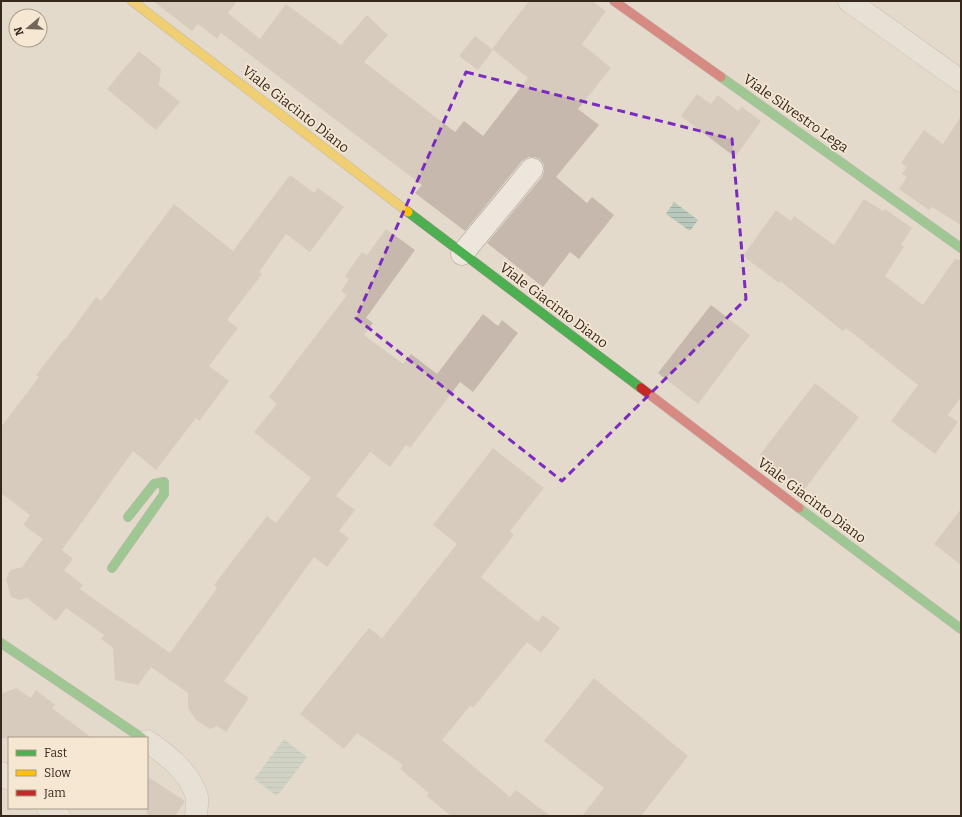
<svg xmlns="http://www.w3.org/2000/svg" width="962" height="817" font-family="Bitter,serif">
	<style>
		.water { fill: url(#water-rules) }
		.building { fill: #c7b8ad }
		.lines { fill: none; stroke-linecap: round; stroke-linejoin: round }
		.street-casing { stroke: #a8a096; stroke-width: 23 }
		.fast-casing { stroke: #988f85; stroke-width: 10 }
		.slow-casing { stroke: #988f85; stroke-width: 10 }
		.jam-casing { stroke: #988f85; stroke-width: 10 }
		.street { stroke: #ece6dd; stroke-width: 22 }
		.fast { stroke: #4caf50; stroke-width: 9 }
		.slow { stroke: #ffc107; stroke-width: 9 }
		.jam { stroke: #c62828; stroke-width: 9 }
		.marked { fill: none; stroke: #7b2cbf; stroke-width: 3; stroke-dasharray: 8 5; stroke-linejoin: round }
		.labels { text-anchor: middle; stroke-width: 3.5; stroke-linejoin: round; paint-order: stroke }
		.street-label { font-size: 14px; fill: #37281e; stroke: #f5e7d2 }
	</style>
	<defs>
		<pattern id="water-rules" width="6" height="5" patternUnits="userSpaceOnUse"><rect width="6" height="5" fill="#b8c8bc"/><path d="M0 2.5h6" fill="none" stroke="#9faca1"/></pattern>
	</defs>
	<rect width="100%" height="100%" fill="#e3dacc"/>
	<path class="water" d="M674,202L698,220L690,231L666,214Z
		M284,739L307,757L277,796L254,779Z"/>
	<path class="building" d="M153,1H237L228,13L260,39L286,4L341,45L367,15L388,35L364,62L455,132L464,121L483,136L528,78L492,49L529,1H592L606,11L582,44L611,68L578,109L599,125L556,177L587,203L592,197L614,215L579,259L570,252L543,287L487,243L542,177L544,171V165L540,159L534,157H528L522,161L465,231L415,193L422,185L221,33L217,39L198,24L192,31Z
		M475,36L493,50L478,70L459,56Z
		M139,51L161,69L159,85L180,102L156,130L107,89Z
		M697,94L711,104L718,95L738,111L742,107L761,121L735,157L681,116Z
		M961,116V225L932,207L929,210L899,189L907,177L902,174L907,167L901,163L924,130L943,144Z
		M290,175L314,193L318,188L344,207L310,252L286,234L259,272L262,274L227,320L238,328L209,366L229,381L199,421L196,418L156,470L133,451L62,550L73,559L64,570L83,585L80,589L170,653L217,588L214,585L267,516L276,523L311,478L254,432L277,404L269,397L347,295L341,291L349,279L345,276L362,252L367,255L386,229L415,250L366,318L373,323L364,335L403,364L411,354L437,374L483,314L498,326L502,320L518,333L473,392L460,382L410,448L406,445L390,467L370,452L336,496L355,510L339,531L349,538L327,567L314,557L224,681L249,698L226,732L217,726L210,729L196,720L188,708V693L151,667L138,685L115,680L113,648L101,639L104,635L66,608L56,621L27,598L19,600L11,597L6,579L10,570L22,567L43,539L23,525L30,515L1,493V427L39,377L36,375L64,339L65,340L96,297L101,301L174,204L233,251Z
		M864,199L883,211L885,209L912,228L901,245L904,247L885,276L923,305L955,259L961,260V397L948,415L958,422L935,454L891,421L918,385L846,328L843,331L780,281L779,283L743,256L776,210L791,221L794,216L834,245Z
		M711,305L750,335L698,404L658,373Z
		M815,383L859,417L804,490L759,456Z
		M493,448L544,488L510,531L514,535L481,577L538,622L543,615L560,628L541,653L527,642L473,708L470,706L442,740L510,797L516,790L550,816H451L427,796L429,793L400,769L403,765L357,733L344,749L300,714L369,628L382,638L457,544L433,525Z
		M961,509V565L934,544Z
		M594,678L688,756L641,816H582L604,788L544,741Z
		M16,688L31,698L36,690L55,705L52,708L92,738H1V694Z
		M147,776L185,801L175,816H147Z"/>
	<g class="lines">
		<g class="street-casing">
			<path id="street" d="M849,1L961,81
				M462,254L532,169
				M147,741C167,755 190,772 197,797C198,802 196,810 196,816
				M1,773L9,779
				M48,808L59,816"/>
		</g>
		<g class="fast-casing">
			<path id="fast" d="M721,77L961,248
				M408,212L641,388
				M799,508L961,629
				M112,568L164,494V482L154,484L128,517
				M1,643L142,738"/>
		</g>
		<g class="slow-casing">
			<path id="slow" d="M132,1L408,212"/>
		</g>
		<g class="jam-casing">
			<path id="jam" d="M614,1L721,77
				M641,388L799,508"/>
		</g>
		<use href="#street" class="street"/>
		<use href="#fast" class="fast"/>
		<use href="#slow" class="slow"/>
		<use href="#jam" class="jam"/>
	</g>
	<path d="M0 0H962V817H0ZM466,72L732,139L746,299L562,481L356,318Z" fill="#e3dacc" fill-opacity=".55" fill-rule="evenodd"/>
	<path class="marked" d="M466,72L732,139L746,299L562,481L356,318Z"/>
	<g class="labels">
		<g class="street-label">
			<text transform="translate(296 109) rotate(38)" y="5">Viale Giacinto Diano</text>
			<text transform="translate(796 113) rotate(35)" y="5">Viale Silvestro Lega</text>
			<text transform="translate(554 305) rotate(37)" y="5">Viale Giacinto Diano</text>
			<text transform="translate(812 500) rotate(37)" y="5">Viale Giacinto Diano</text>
		</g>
	</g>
	<rect width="962" height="817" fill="none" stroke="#37281e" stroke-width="4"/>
	<rect x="8" y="737" width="140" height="72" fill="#f5e7d2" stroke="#a99b8a"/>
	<rect x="16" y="750" width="20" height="6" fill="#4caf50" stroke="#a99b8a"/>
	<text x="44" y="757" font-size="12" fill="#37281e">Fast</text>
	<rect x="16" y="770" width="20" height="6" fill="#ffc107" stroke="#a99b8a"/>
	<text x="44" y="777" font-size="12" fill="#37281e">Slow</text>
	<rect x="16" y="790" width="20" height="6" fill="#c62828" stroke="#a99b8a"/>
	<text x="44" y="797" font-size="12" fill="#37281e">Jam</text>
	<g transform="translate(28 28) rotate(251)"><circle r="19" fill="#f5e7d2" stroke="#a99b8a"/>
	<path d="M0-3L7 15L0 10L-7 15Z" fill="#73665b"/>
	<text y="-6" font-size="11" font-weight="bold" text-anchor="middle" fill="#37281e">N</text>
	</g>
</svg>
